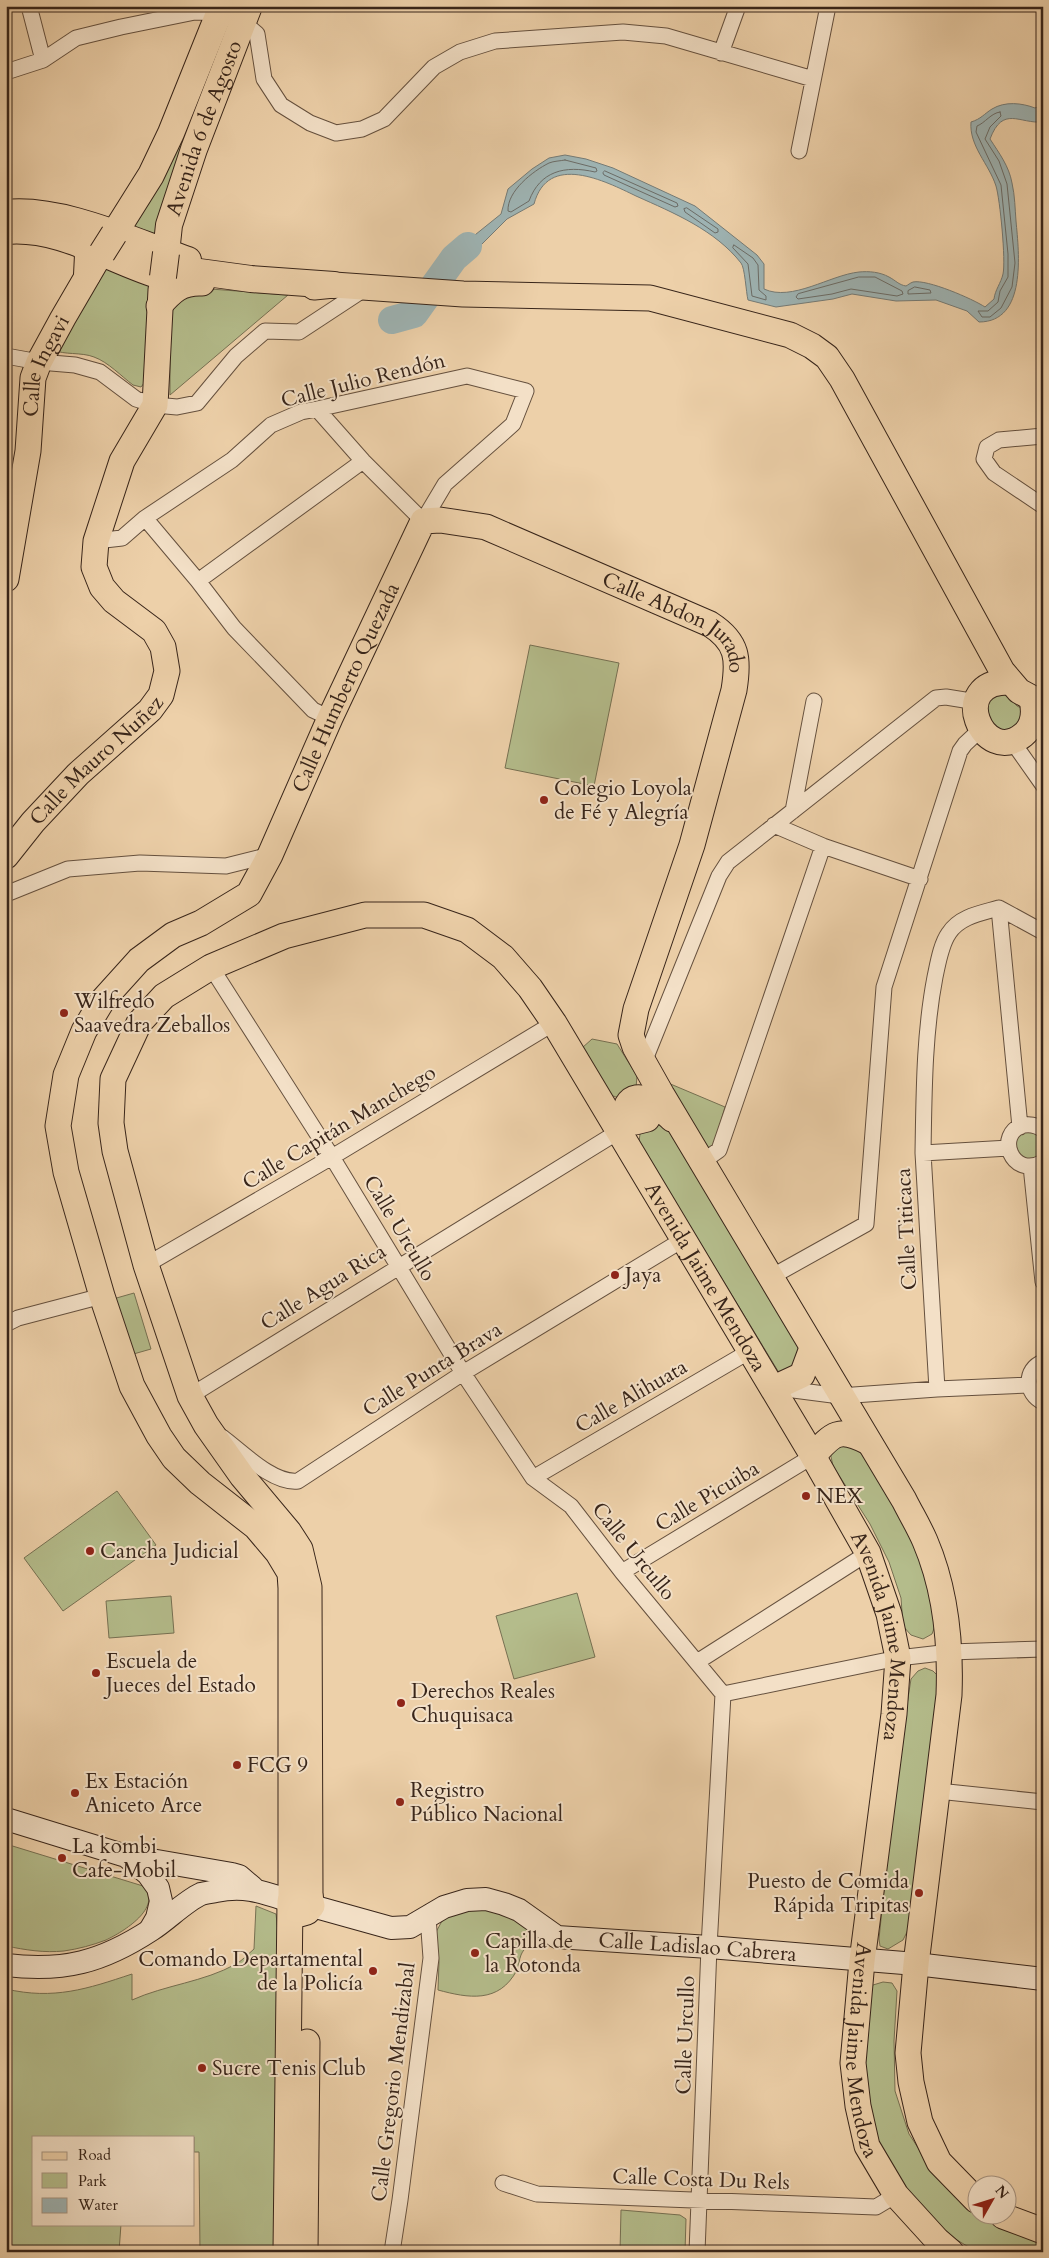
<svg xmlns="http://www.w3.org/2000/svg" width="1049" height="2258" font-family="Cardo,serif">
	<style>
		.green { fill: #b4bc8b; stroke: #767052 }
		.water { fill: #9eb4b4; stroke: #757b76 }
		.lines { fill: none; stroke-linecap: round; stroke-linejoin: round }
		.shore { stroke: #6b6c67; stroke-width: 1 }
		.river { stroke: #9eb4b4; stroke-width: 28 }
		.minor-casing { stroke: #65503e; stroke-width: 17 }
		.secondary-casing { stroke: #38251a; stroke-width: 24 }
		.primary-casing { stroke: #38251a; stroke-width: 27 }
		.trunk-casing { stroke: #38251a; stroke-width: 28 }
		.minor { stroke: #f3e0c7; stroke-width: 15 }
		.secondary { stroke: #f3e0c7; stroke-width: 22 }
		.primary { stroke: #edd0a9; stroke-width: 25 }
		.trunk { stroke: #edd0a9; stroke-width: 26 }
		.trunk-bridge-casing { stroke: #38251a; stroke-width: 28; stroke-linecap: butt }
		.trunk-bridge { stroke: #edd0a9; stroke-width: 26 }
		.poi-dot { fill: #8f2418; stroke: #f3e0c7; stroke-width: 2 }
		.labels { text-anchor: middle; stroke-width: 4; stroke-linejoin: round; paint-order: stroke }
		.street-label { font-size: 21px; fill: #38251a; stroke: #f3e0c7 }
		.poi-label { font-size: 21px; fill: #38251a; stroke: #f3e0c7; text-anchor: start }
	</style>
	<rect width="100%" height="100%" fill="#edd0a9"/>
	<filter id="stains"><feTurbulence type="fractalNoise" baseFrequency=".004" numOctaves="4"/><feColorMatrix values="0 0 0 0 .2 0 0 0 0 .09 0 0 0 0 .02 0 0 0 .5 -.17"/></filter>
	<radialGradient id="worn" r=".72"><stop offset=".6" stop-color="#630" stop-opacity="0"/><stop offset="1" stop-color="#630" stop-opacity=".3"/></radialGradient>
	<path class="green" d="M229,23L156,240L128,229Z
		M105,264L149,280V377L141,387L133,385C121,376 108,362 94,357C82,352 62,355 55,350Z
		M198,288L288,295L170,395V304Z
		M530,645L619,663L594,786L505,768Z
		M1001,689L1017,706L1029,712L1028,720L1002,736L982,708Z
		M592,1039L617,1044L637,1076L636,1088C626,1096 622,1101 609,1094L582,1048Z
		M661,1080L725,1107L715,1142L709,1148L701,1144Z
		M655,1124L664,1126L671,1132L803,1348V1360L781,1376L639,1142L640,1134Z
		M1028,1129L1043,1135V1156L1035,1161L1020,1157C1014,1140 1013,1140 1028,1129Z
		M134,1293L151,1349L130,1355L113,1299Z
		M839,1443H859L908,1524L938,1617L932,1634L923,1639L911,1635L903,1626L901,1598L889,1562L870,1524L833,1466L830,1452Z
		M117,1491L156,1545L63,1611L24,1558Z
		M577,1593L595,1657L514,1679L496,1616Z
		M171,1596L174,1633L109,1638L106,1601Z
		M925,1668L933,1671L940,1678L908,1930L903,1940L888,1949L880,1946L879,1939L895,1782L911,1679L918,1671Z
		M6,1844L143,1886C164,1907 123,1932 106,1940C93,1945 78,1949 64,1951C44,1953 26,1950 6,1946Z
		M256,1906L276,1914L278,1932L274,2252H200L199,2152H194V2137H34V2224H121L119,2252H6V1989C54,2000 87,1989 132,1974V2000C165,1985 204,1982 236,1964C243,1960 248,1954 254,1949Z
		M490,1908L513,1916L541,1936C534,1941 524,1947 521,1955C519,1960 519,1965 517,1970C499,2004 468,1998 438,1990L439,1962L436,1932L442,1921L457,1911Z
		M883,1982L892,1983L897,1991L894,2041L895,2091L909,2134L940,2181L976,2216L1023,2237L1043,2239V2252H977L952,2237L910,2197L878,2145L862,2083L869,1990L873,1985Z
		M621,2210L680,2215L686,2219L685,2252H620Z"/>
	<path class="water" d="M1043,101V122C1019,124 1003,105 990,139C999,153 1009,166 1012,183C1015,196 1015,209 1016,221C1019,253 1027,322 979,322L967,311L936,300L896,301L852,294L833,299L776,307L748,300C746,292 745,268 741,263C715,230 674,213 636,196C605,181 548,152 534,204L507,219L452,274L435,272L455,251L501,214L508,189L532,169L549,158L565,155L586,159L613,168L695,206L757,255L764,264V289C792,302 830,275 859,272C869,271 880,272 889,277C895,280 899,285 906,286C908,285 910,283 913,282C927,279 973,299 985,307L994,299C995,290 1001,283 1003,274C1006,261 1000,199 996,186C989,164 969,146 971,122C981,119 984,114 992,109C1005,101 1022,103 1035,108L1042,105Z"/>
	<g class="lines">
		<path class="shore" d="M1000,112L1001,116L990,127L985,139L999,161L1007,184L1015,263L1012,287L1001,308L990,317H982L978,311H988L998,302L1000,291L1008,277V254L1001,185L976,132L977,126C985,123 991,113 1000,112Z
			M565,160L596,168L597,171L595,172C565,165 540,171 529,201L511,212L508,211C507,191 533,171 549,163C554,161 560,161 565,160Z
			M605,171L677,203L678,206L675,207L604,175L603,173Z
			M687,208L718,229V232L715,233L685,212L684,209Z
			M734,245L753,258L758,265L759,290L766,296V300L752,296L748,264L733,248Z
			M859,277H875L902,291L903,294L897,296L851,289L832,294L798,299L796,297L798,294Z
			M915,287L930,290L931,293L908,294V291Z"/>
		<path class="river" d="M392,320L414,314L454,258L468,246"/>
		<g class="minor-casing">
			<path id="minor" d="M29,6L43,60
				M721,53L738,6
				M6,72L43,60L76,38L121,27L195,12L219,13L242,21L257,34L264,79L281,105L310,123L336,133L362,129L384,119L434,67L460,52L495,41L623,32L666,36L813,79
				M799,151L828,6
				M6,356L39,362L75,365L100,372L136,399L155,405L177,407L197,403L236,356L265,331L299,332L366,288
				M1043,436L999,440L987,447L984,459L994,473L1043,506
				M145,518L198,581L234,628L313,710L330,718
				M96,541L122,538L145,518L232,460L271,425L301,412L317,409L467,376L526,391L513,424L445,484L423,521L363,461L317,409
				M198,581L363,461
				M1012,741L1043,785
				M793,811L814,701
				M774,825L823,846L920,879
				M6,894L68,869L140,863L226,866L270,855
				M999,908L1020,1127
				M211,967L332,1157L463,1373L533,1478L571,1506L622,1572L723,1694L709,1947L697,2252
				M644,1062L719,876L728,862L936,698L946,697L977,702
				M1043,1130C1037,1125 1031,1124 1024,1125C994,1133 1012,1180 1043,1162
				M923,1153C924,1094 924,1034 935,977C938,963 941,944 949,933C960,916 982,913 999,908L1043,932
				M702,1162L719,1150L823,846
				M1031,1166L1043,1282
				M146,1265L332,1157L554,1023
				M771,1277L866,1224L884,987L960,751L965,744L981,729
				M6,1324L18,1318L102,1296
				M1043,1362C1024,1369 1025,1394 1043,1402
				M778,1388L840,1396L937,1389L1029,1385
				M937,1389L923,1153L1009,1148
				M190,1396L608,1138L625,1129
				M222,1437C242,1452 273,1484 298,1481L463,1373L684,1239
				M533,1478L750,1351
				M622,1572L813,1456
				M697,1662L868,1553
				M723,1694L898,1658L950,1652L1043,1649
				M938,1791L1043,1802
				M503,2183L537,2194L876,2207L896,2195
				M392,2252L400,2200L431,1958L428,1917"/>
		</g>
		<g class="secondary-casing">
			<g id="secondary">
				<path d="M6,1819L126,1856L148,1874L158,1888L161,1901L157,1918L150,1930"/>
				<path d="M128,1856L232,1874L239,1876L252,1887"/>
				<path id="s1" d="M312,1906L391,1928L410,1927L444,1907L467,1900L486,1899L504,1904L519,1910L557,1937L709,1947L916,1964L1043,1979"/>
				<path d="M6,1965C64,1972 102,1962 151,1930C167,1920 184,1902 201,1894C205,1893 211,1892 216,1891C245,1885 262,1892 290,1901"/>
			</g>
		</g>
		<g class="primary-casing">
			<g id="primary">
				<path d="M314,287L334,285L463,294L650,298L790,335L812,346L827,357L842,379L1002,671L1019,691L1043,704"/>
				<path d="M159,306C172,291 181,282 202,283"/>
				<path id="s2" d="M6,579L28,451L33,378L39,362L63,318L98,258"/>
				<path d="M1010,682C946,680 983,768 1023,735C1034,726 1035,713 1032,700"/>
				<path id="s3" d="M6,856L33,822L78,774L150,710L161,695L167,671L163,647L154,631L114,601L102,587L94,567L96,541L122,461L155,405L161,290"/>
				<path d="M647,1101L651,1112L647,1119L635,1122L629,1117L627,1105C638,1086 661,1109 672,1119"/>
				<path d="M774,1388L802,1375L812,1348"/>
				<path d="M813,1456C833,1433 839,1427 868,1442"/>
				<path id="s4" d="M310,1896L309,1587L300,1549L289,1532L242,1476L206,1425L190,1396L146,1265L115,1151L111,1123L113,1079L139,1023L164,996L211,967L284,936L365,915H424L467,930L503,957L530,988L554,1023L813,1456L868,1553L889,1614L898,1658L894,1714L862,1961L853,2063L858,2106L867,2146L896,2195L937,2240L951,2252"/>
				<path id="s5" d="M291,1897V1588L290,1573L278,1553L256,1527L200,1483L174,1458L159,1436L132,1386L102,1296L66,1172L58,1126L66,1075L84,1031L102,1001L139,960L173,935L201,923L249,894L270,855L330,718L423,521L440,520L486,527L710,624C738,642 739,659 734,690L692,845L636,1009L631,1035L635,1047L662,1095L904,1500C911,1514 919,1527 925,1541C946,1590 951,1643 949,1695L916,1964L908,2053L911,2082L920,2122L939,2162L976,2200"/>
				<path d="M1003,2216L1043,2231"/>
				<path d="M286,2252L290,1901L296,1892L304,1891L310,1896L312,1906L307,1912L300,1914L291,1908"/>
				<path d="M305,2252L307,2042"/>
			</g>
		</g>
		<g class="trunk-casing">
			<g id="trunk">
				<path d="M6,213C62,207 135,242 188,260"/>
				<path d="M6,231C63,226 111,262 164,277C172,279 181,281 190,283"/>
				<path d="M114,234L151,175L171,133L222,6"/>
				<path d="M85,246L88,255L87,275"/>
				<path id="s6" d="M166,253L169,225L194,149L249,6"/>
				<path d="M177,269L251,279L334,285"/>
			</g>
		</g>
		<use href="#minor" class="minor"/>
		<use href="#secondary" class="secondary"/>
		<use href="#primary" class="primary"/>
		<use href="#trunk" class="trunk"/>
		<g class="trunk-bridge-casing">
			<path id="trunk-bridge" d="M102,253L114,234
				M163,277L166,253"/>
		</g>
		<use href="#trunk-bridge" class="trunk-bridge"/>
	</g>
	<g class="poi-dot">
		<circle cx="544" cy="800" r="5"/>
		<circle cx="64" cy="1013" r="5"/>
		<circle cx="615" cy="1275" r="5"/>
		<circle cx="806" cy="1496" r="5"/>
		<circle cx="90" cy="1551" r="5"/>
		<circle cx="96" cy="1673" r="5"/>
		<circle cx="401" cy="1703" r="5"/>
		<circle cx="237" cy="1765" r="5"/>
		<circle cx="75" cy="1793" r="5"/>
		<circle cx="400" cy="1802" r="5"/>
		<circle cx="62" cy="1858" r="5"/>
		<circle cx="919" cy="1893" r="5"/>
		<circle cx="475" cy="1953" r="5"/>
		<circle cx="373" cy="1971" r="5"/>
		<circle cx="202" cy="2068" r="5"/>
	</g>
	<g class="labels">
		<g class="street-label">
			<text dy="7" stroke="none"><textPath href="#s6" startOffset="131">Avenida 6 de Agosto</textPath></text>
			<text dy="7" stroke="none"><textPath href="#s2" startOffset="218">Calle Ingavi</textPath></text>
			<text transform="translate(363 380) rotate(-14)" y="7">Calle Julio Rendón</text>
			<text dy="7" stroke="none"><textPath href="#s5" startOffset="1852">Calle Abdon Jurado</textPath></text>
			<text dy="7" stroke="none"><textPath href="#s5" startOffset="1389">Calle Humberto Quezada</textPath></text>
			<text dy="7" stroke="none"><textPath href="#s3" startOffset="132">Calle Mauro Nuñez</textPath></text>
			<text transform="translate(339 1127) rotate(-31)" y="7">Calle Capitán Manchego</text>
			<text transform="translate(400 1228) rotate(59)" y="7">Calle Urcullo</text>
			<text transform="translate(906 1229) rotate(-93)" y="7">Calle Titicaca</text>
			<text dy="7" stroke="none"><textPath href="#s4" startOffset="1711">Avenida Jaime Mendoza</textPath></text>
			<text transform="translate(323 1287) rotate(-32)" y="7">Calle Agua Rica</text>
			<text transform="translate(432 1369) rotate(-32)" y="7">Calle Punta Brava</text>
			<text transform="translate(631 1396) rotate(-30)" y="7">Calle Alihuata</text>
			<text transform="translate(707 1496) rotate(-31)" y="7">Calle Picuiba</text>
			<text transform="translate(634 1551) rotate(51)" y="7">Calle Urcullo</text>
			<text dy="7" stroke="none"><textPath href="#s4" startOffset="2116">Avenida Jaime Mendoza</textPath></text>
			<text dy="7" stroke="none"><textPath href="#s1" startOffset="406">Calle Ladislao Cabrera</textPath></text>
			<text transform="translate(685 2035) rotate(-88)" y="7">Calle Urcullo</text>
			<text dy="7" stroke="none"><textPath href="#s4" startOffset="2536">Avenida Jaime Mendoza</textPath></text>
			<text transform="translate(393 2082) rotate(-83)" y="7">Calle Gregorio Mendizabal</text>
			<text transform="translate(701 2179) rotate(2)" y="7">Calle Costa Du Rels</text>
		</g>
		<g class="poi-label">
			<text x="554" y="795">Colegio Loyola<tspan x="554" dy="24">de Fé y Alegría</tspan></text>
			<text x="74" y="1008">Wilfredo<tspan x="74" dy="24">Saavedra Zeballos</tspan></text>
			<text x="625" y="1282">Jaya</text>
			<text x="816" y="1503">NEX</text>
			<text x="100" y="1558">Cancha Judicial</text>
			<text x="106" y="1668">Escuela de<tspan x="106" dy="24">Jueces del Estado</tspan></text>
			<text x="411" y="1698">Derechos Reales<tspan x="411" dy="24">Chuquisaca</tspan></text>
			<text x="247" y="1772">FCG 9</text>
			<text x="85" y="1788">Ex Estación<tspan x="85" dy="24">Aniceto Arce</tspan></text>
			<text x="410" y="1797">Registro<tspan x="410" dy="24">Público Nacional</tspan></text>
			<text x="72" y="1853">La kombi<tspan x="72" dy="24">Cafe-Mobil</tspan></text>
			<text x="909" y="1888" text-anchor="end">Puesto de Comida<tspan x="909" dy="24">Rápida Tripitas</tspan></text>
			<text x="485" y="1948">Capilla de<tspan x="485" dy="24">la Rotonda</tspan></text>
			<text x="363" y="1966" text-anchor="end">Comando Departamental<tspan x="363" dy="24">de la Policía</tspan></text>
			<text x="212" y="2075">Sucre Tenis Club</text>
		</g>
	</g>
	<rect width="1049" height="2258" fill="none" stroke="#edd0a9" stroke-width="25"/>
	<rect x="8" y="8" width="1034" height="2243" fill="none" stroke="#38251a" stroke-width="2.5"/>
	<rect x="12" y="12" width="1024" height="2233" fill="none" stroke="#38251a"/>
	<rect x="32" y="2136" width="162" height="90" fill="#f3e0c7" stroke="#a89582"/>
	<rect x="42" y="2152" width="25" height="8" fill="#edd0a9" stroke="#a89582"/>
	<text x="78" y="2160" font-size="15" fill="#38251a">Road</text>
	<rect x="42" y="2173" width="25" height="15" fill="#b4bc8b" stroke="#a89582"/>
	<text x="78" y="2186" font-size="15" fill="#38251a">Park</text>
	<rect x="42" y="2198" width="25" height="15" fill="#9eb4b4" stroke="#a89582"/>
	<text x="78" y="2210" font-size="15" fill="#38251a">Water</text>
	<g transform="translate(992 2200) rotate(51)"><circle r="24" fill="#f3e0c7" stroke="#a89582"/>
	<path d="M0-4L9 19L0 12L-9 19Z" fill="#8f2418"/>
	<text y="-8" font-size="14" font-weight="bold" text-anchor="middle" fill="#38251a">N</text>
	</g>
	<rect width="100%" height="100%" filter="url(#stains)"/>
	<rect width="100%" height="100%" fill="url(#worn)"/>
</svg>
